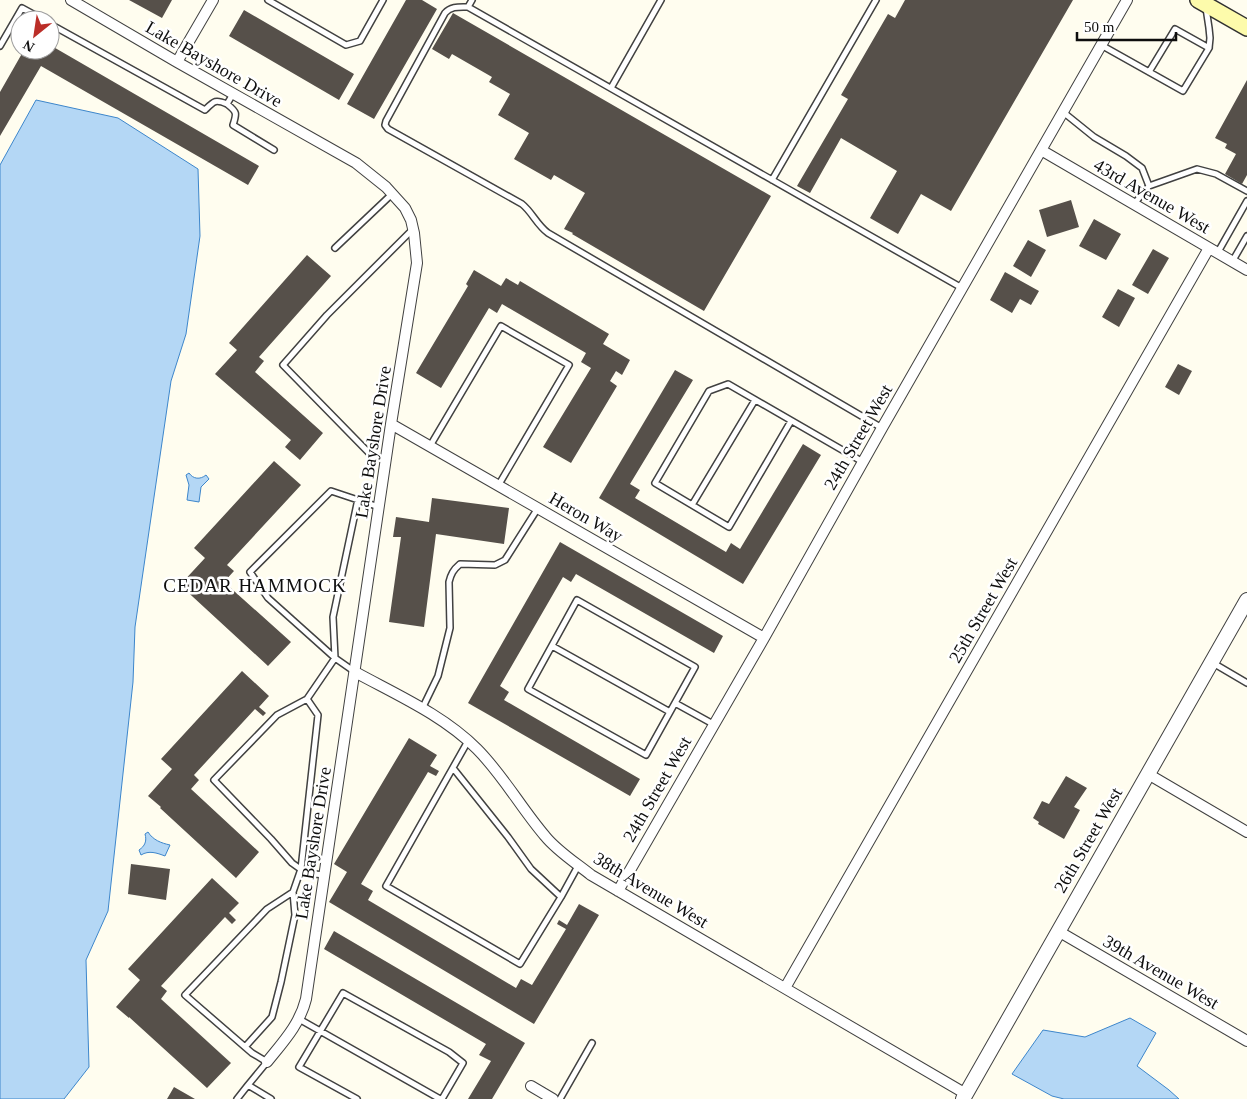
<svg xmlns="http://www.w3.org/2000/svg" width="1247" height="1099" font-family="Georgia,serif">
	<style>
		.water { fill: #b4d7f5; stroke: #3d86cb }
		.building { fill: #56504a }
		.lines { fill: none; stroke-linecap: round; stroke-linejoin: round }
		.service-casing { stroke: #414141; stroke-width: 8 }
		.minor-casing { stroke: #414141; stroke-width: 12 }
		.tertiary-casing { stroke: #414141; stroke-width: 16 }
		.secondary-casing { stroke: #303030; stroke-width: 18 }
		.service { stroke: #fff; stroke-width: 5 }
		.minor { stroke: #fff; stroke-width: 10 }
		.tertiary { stroke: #fff; stroke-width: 14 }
		.secondary { stroke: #fdfbab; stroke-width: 15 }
		.labels { text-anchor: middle; stroke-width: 5; stroke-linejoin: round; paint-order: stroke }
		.street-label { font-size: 18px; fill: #0e0e0e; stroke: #fff }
		.neighbourhood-label { font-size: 19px; letter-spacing: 1px; fill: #0e0e0e; stroke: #fff }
	</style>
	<rect width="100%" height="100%" fill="#fffdef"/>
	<path class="water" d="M36,100L118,118L198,169L200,236L186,334L171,381L135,627L133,682L108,911L86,960L89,1067L64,1099H0V165Z
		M189,473C193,479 200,480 206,475L209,479L201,487L199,502L187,500L189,485L186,475Z
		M148,832C153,840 161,843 170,845L165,856C157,853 149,850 141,855L139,850C145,846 147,841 145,834Z
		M1130,1018L1156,1033L1137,1066L1169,1090L1179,1099H1064L1052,1096L1012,1074L1043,1030L1085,1037Z"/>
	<path class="building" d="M129,0H172L162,18Z
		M406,0H422L437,9L374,119L347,104Z
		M905,0H1073L951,211L921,194L898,234L870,218L897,171L841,138L810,193L797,186L848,99L841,95L888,14L895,18Z
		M244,10L354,74L339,100L229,36Z
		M453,13L771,196L704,311L572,234L573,233L564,229L585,193L554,175L551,180L514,159L529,133L498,115L510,94L489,82L492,77L452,54L449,59L432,49Z
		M50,45L259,166L248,185L41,66L0,136V92L24,50H50Z
		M1247,80V175L1242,184L1225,174L1236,154L1225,148L1227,144L1215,138Z
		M1071,200L1079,227L1047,237L1039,210Z
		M1094,219L1121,234L1106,260L1079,246Z
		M1028,240L1046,250L1031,277L1013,266Z
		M1153,249L1169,258L1148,294L1132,285Z
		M307,255L331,276L259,357L264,361L255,372L323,433L300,460L285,447L291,440L215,374L237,350L229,343Z
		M474,270L501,286L506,278L518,285L520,281L609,334L603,344L630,360L622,375L616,371L610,381L617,386L571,463L543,447L591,368L581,362L586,353L502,304L497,313L489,308L441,388L416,373L468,286L466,284Z
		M1005,272L1039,291L1031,305L1020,299L1012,313L990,300Z
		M1118,289L1135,298L1119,327L1102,317Z
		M1178,364L1192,371L1179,395L1165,387Z
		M675,370L693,380L630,484L640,490L635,498L726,552L731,543L740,549L803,444L821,455L743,584L599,498Z
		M274,461L301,485L227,565L234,571L224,582L291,642L268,666L180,585L205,558L194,548Z
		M432,498L509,508L504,544L436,534L424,627L389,622L401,537H393L396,517L429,522Z
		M560,542L723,636L714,653L576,574L571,582L563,577L500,686L509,692L504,700L640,779L630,796L468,703Z
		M242,671L269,696L259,707L266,713L263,716L255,709L194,775L199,780L191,789L259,852L236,878L160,808L161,807L148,796L172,769L161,759Z
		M409,738L437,755L430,766L439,771L436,776L428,772L361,884L373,891L368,900L516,988L521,979L532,985L566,929L557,924L559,920L567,925L579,904L599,915L534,1024L329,902L347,872L334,864Z
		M1066,776L1087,788L1074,807L1080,810L1064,839L1038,824L1039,822L1033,818L1042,801L1049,804Z
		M131,864L170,869L166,900L128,894Z
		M212,878L239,903L229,913L236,920L232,924L225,917L161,986L167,991L161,999L231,1063L207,1088L129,1017V1018L116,1007L140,980L128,969Z
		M334,931L525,1043L492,1099H468L491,1061L479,1055L486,1044L324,949Z
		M174,1087L195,1099H167Z"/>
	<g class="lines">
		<g class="service-casing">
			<path id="service" d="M268,0L346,45L360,41L383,0
				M472,0L468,7L962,288
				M468,7C459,7 451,6 445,13L386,121L385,125L388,129L522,204C532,212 537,225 548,233L882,428
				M50,24L205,110C214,101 215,99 227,104L233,94
				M1101,45L1183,91L1209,48L1210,38L1209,28L1206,8
				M0,46L22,8L44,20
				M1149,72L1175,29L1209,48
				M611,88L661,0
				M227,104C237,112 237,113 233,125L274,150
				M1063,112L1094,137L1126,156L1142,168L1149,186
				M772,180L876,0
				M1134,204L1149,186L1197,169L1216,174L1247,191
				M335,248L392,194
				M1218,252L1247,201
				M1232,262L1247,236
				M791,421L729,527L655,483L709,391L728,384L863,462
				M430,446L501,326L569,365L498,486
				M386,460L370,454L283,365L327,315L413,229
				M692,505L755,400
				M577,600L695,667L646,755L528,689Z
				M552,646L670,712
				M1213,663L1247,683
				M355,672L335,658L268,598L250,572L331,491L379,507
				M675,703L713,724
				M422,709L438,676L450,628L449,582C451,574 453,570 460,564L495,565L505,560L538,508
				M468,741L386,886L520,964L561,897L578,866
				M453,768L508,837L531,869L561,897
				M324,875L306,873L292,863L271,839L214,780L277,715L307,699L335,658L333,617L358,499
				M299,1019L440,1099
				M245,1047L272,1017L281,982L295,915L293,892
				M248,1085L267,1062L252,1053L185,995L267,909L293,892L301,869L318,715L307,699
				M237,1099L248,1085L271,1099
				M357,1099L299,1067L343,993L449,1052L463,1063L442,1099
				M560,1099L592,1043"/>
		</g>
		<g class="minor-casing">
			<path id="minor" d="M71,0L177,62L356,163L386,187L405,208L411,220L414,233L417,263L391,424L306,999C300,1024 283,1042 267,1062
				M177,62L213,0
				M1041,150L1247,270
				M391,424L764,638
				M355,672C397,695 443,715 477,749C503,775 521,808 545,836C557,851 576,863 591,875L966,1094
				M1148,774L1247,832
				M618,891L764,638L882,428L1127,0
				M1058,931L1247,1041
				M785,988L1209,248
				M531,1086L553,1099"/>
		</g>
		<g class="tertiary-casing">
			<path id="tertiary" d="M963,1099L1247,600"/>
		</g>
		<g class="secondary-casing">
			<path id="secondary" d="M1198,0L1247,28"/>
		</g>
		<use href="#service" class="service"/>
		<use href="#minor" class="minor"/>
		<use href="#tertiary" class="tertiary"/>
		<use href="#secondary" class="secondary"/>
	</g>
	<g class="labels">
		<g class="street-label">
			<text transform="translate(214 64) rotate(30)" y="6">Lake Bayshore Drive</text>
			<text transform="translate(1152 196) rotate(30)" y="6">43rd Avenue West</text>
			<text transform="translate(858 437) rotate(-60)" y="6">24th Street West</text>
			<text transform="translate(373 442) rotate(-81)" y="6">Lake Bayshore Drive</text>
			<text transform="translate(586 517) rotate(30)" y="6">Heron Way</text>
			<text transform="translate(983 610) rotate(-60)" y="6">25th Street West</text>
			<text transform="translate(657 789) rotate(-60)" y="6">24th Street West</text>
			<text transform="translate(1088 840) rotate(-60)" y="6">26th Street West</text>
			<text transform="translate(313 843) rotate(-81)" y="6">Lake Bayshore Drive</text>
			<text transform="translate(651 890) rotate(31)" y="6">38th Avenue West</text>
			<text transform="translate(1161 972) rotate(30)" y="6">39th Avenue West</text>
		</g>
		<g class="neighbourhood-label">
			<text x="255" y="592">CEDAR HAMMOCK</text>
		</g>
	</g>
	<g transform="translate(35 35) rotate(210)"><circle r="24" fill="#ffffff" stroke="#9f9f9f"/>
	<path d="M0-4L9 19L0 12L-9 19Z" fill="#bb2e28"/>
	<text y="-8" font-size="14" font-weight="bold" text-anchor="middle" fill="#0e0e0e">N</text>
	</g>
	<path d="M1077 32v8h99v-8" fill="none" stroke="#0e0e0e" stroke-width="2.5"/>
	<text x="1084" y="32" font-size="15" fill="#0e0e0e" stroke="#ffffff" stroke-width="4" paint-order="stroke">50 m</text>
</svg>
